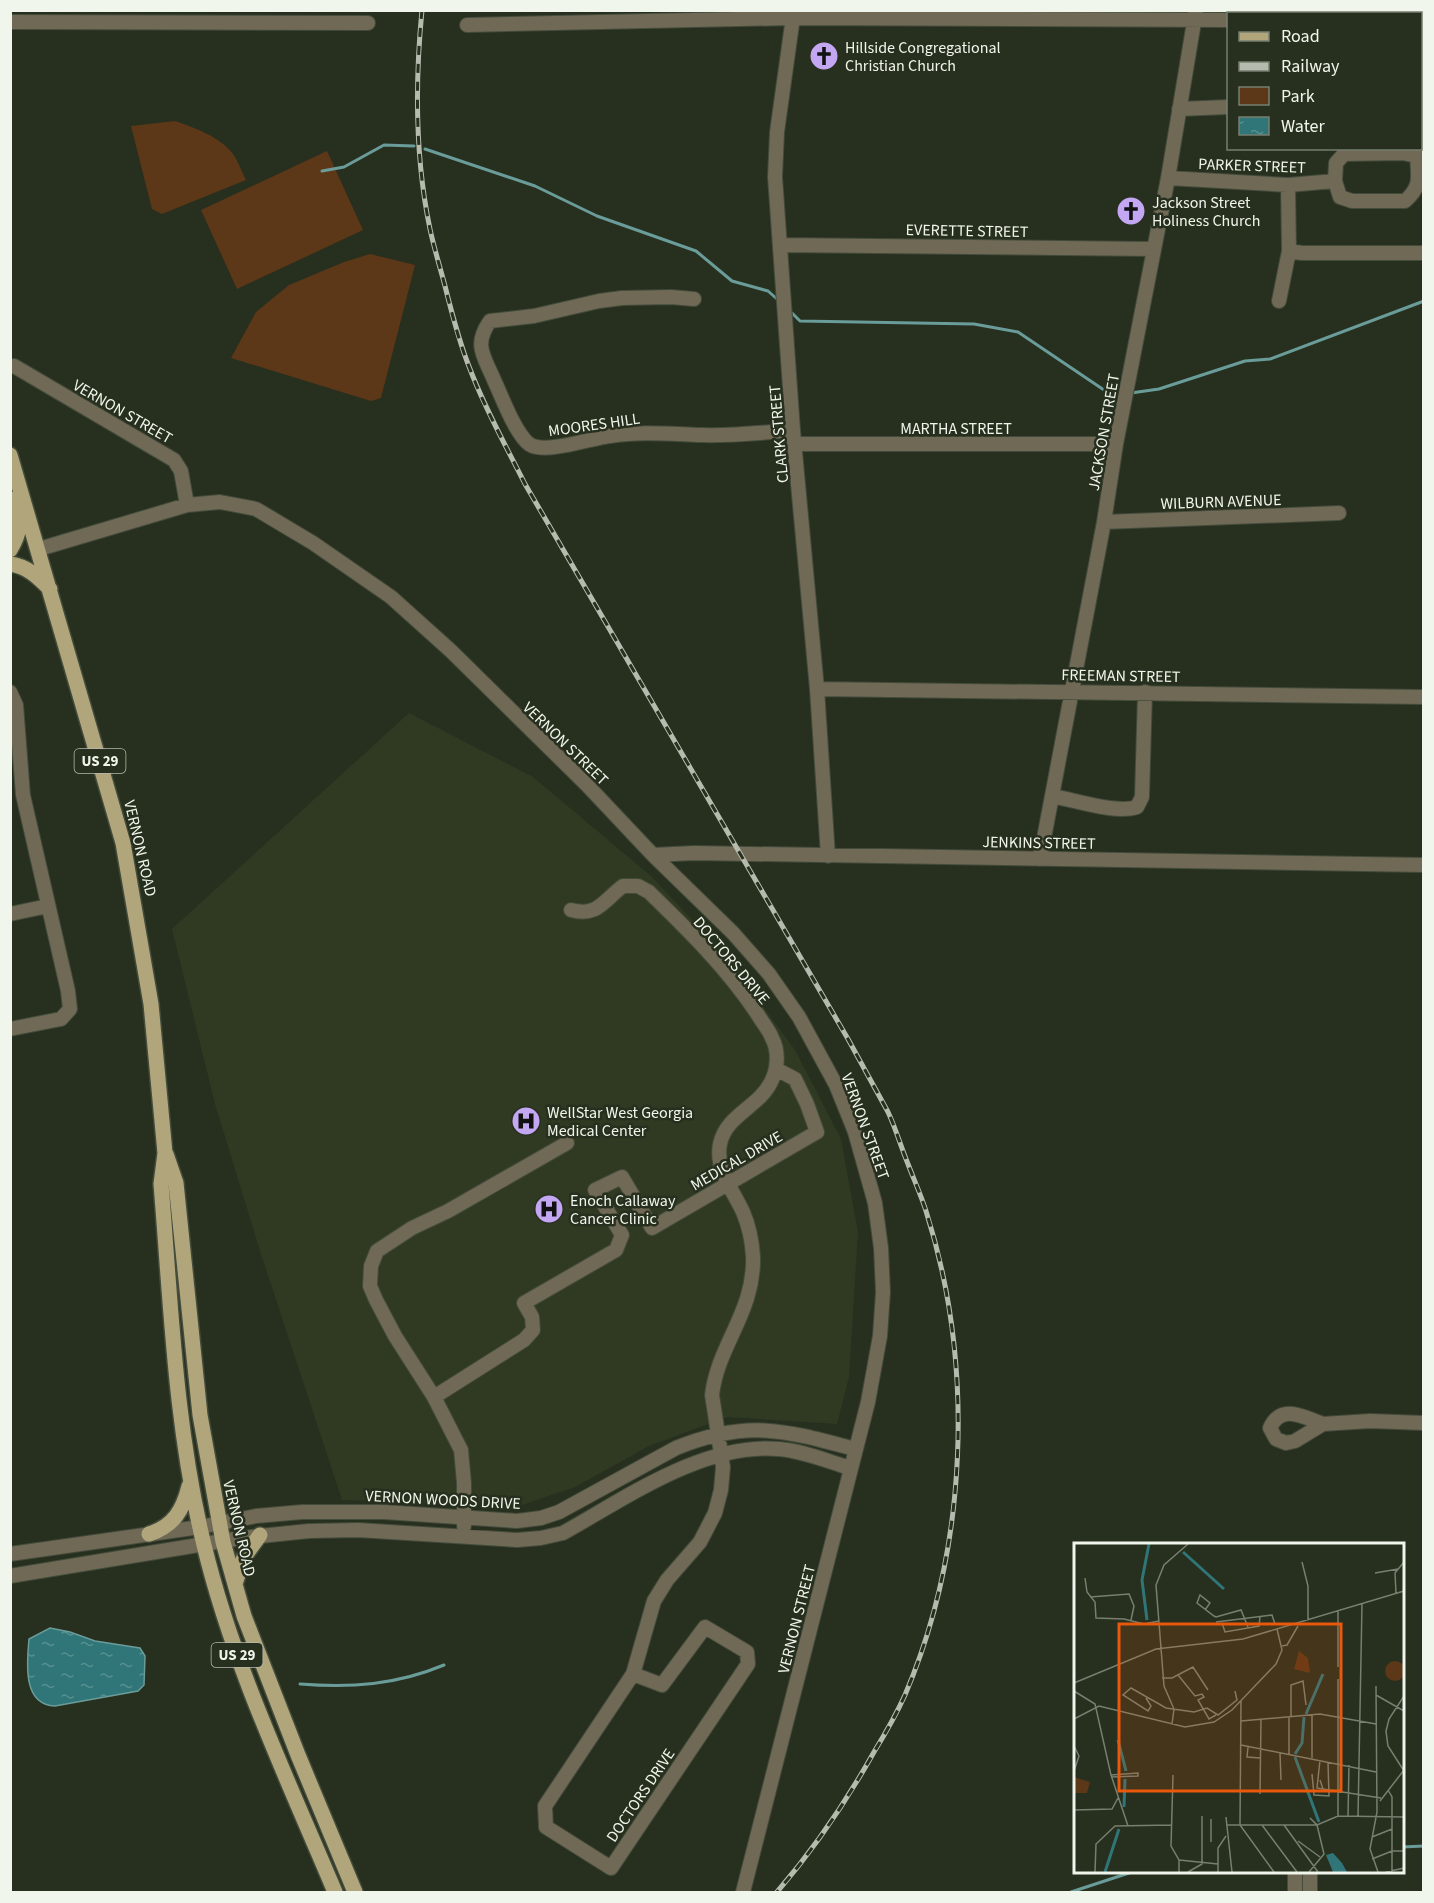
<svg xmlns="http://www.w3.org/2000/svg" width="1434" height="1903" font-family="'Source Sans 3',sans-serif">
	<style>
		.built { fill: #303a23 }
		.green { fill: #5c3718 }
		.water { fill: url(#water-ripples); stroke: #6a9c9a; stroke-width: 1.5 }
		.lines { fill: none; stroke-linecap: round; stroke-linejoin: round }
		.stream { stroke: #6a9c9a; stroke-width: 3 }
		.minor-casing { stroke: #434b3b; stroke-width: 16 }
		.major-casing { stroke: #434b3b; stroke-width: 18 }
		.minor { stroke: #6f6955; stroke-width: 14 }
		.major { stroke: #b1a57b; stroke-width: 15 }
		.rail-casing { stroke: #b5bcaf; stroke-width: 5 }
		.rail { stroke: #272f1e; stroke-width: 3; stroke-dasharray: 9; stroke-linecap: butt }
		.labels { text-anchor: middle; stroke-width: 5; stroke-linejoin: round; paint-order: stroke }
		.shield { fill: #272f1e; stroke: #b4baae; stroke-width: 1.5 }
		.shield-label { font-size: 15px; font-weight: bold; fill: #f0f6eb }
		.poi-label { font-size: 16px; fill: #f0f6eb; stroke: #272f1e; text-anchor: start }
		.street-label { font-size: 16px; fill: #f0f6eb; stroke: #272f1e }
		.inset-river { fill: none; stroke: #307577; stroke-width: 3 }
		.inset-road { fill: none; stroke: #777f70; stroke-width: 1.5 }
		.view { fill: #e8590c; fill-opacity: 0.15; stroke: #e8590c; stroke-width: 3 }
		.inset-edge { fill: none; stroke: #f0f6eb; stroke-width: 3 }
	</style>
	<defs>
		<pattern id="water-ripples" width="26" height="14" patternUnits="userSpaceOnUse" patternTransform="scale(1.5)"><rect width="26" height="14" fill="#307577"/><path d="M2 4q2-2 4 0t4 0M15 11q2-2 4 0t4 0" fill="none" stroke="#589091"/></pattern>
	</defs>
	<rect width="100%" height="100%" fill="#272f1e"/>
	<path class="built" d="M409,713L533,777L651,876L725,955L795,1050L841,1139L858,1232L849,1377L837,1424L727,1417L649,1446L575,1487L519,1506L342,1500L261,1254L215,1104L172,929Z"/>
	<path class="green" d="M175,121C195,128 219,136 233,154C238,161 242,172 246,180L162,214L152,209L131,126Z
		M327,151L363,230L237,289L201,210Z
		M370,254L415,265L381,398L371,401L231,358L256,312L289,285L344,262Z"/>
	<path class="water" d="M50,1628L70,1632L95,1641L140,1648L145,1656L144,1685L138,1691L55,1706C22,1705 27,1662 29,1639Z"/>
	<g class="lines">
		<path class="stream" d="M425,149L535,186L597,216L696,251L732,281L768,291L777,299
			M322,171L344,167L384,145L414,146
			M792,313L800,321L974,324L1018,332L1104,390L1118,392
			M1131,393L1159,389L1245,361L1270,359L1424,301
			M300,1684C351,1688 396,1685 444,1665
			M1402,1847L1424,1846
			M1071,1892L1132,1872"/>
		<g class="minor-casing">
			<path id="minor" d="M794,10L777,132L775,177L793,430L817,689L828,856
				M1420,20H1424
				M10,22L368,23
				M467,25L792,18L1228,20
				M1420,87L1424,73
				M1420,97H1424
				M1179,109L1228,107
				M1168,178L1288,185L1335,181L1340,197L1352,201H1405C1422,186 1418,177 1417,156L1402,153L1344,154L1336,163L1335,181
				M780,245L1153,249
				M1289,251L1302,253H1424
				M694,299L671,297L622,298L599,301L534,316L490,321C473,345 484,356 494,380C502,397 515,433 529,444C544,455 591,438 610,436C641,431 671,434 701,435C732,436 763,433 793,430
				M1279,301L1289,251L1288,185
				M14,366L174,460L181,471L187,505
				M795,444H1116
				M1104,522L1339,513
				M39,549L187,505L220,502L256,509L313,543L391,597L451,651L586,784L653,855L733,933L769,974L799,1017L836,1085L855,1132L875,1203L881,1248L883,1292L880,1336L868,1402L743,1892
				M817,689L1424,697
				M10,692L16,705L23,795L68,991L70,1009L61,1019L10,1029
				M1052,796C1075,800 1116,814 1137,807L1142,797L1145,692
				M653,855L694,853L1424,865
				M1040,859L1104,522L1116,444L1168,178L1196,10
				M571,910C598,917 603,901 623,886H638L649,892C688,930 728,969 758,1015C762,1022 769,1030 772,1038C779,1051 778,1069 771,1082C759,1107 726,1115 720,1144C715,1170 733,1190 743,1212C749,1226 752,1241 753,1256C755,1312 718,1344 712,1395L723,1467L721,1490L715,1513L700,1542L667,1580L654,1601L633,1674L545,1806L546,1827L611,1868L748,1664L747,1652L705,1627L662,1685L633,1674
				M10,914L48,906
				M434,1397L524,1340L533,1330L532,1317L524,1303L616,1250L622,1235L595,1190L622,1177L652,1228L817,1132L807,1104L795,1079L776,1069
				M1323,1424C1304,1417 1281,1403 1270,1428L1276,1439L1286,1443L1295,1441L1323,1424L1370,1421L1424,1423
				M464,1526V1483L461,1450L434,1397L395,1336L376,1300L370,1286L371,1266L377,1251L412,1228L448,1211L567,1143
				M10,1554L200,1527L256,1516L302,1512H384L517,1521L541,1518L559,1512L676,1448C747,1419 784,1430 855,1449
				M10,1576L241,1538L309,1531L358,1530L517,1540L541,1538L563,1533C626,1498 704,1442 779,1449C803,1451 827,1461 850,1468
				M1295,1872V1892
				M1310,1872V1892"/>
		</g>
		<g class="major-casing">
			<path id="major" d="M10,455L123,843L151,1004L165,1153L161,1184C171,1304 175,1427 204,1545C233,1665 287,1778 335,1892
				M10,550C23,529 19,521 15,499
				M10,564C27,566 38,577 50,589
				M166,1154L176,1183L200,1415L223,1542L244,1616L298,1755L355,1892
				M149,1534C174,1526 183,1510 189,1486
				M235,1584L244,1557L260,1535"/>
		</g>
		<use href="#minor" class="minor"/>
		<use href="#major" class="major"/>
		<g class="rail-casing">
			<path id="rail" d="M422,10C415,82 415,158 430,229C434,248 440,267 445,286C452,314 459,342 470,369C485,409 506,446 525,484L848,1039C861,1063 875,1088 888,1112C896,1129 901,1147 908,1164C914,1180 921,1195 926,1211C975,1365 968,1547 905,1695C896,1715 885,1734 874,1752C846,1802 814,1849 777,1892"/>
		</g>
		<use href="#rail" class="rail"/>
	</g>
	<defs>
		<g id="church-disc" transform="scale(1.5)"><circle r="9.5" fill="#c3a7f2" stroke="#272f1e"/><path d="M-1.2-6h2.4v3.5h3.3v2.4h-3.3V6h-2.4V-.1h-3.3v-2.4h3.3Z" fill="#111"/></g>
		<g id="hospital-disc" transform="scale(1.5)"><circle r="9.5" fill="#c3a7f2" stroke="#272f1e"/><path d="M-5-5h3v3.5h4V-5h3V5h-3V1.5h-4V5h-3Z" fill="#111"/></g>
	</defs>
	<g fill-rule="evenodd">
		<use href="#church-disc" x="824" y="56"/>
		<use href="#church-disc" x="1131" y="211"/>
		<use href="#hospital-disc" x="526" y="1121"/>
		<use href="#hospital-disc" x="549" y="1209"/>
	</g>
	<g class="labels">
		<g class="shield">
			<rect x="74.5" y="749" width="51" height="24" rx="4.5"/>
			<rect x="211.5" y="1643" width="51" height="24" rx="4.5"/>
		</g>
		<g class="shield-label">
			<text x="100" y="766">US 29</text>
			<text x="237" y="1660">US 29</text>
		</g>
		<g class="poi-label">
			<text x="845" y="53">Hillside Congregational<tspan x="845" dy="18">Christian Church</tspan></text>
			<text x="1152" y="208">Jackson Street<tspan x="1152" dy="18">Holiness Church</tspan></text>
			<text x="547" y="1118">WellStar West Georgia<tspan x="547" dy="18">Medical Center</tspan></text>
			<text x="570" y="1206">Enoch Callaway<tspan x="570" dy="18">Cancer Clinic</tspan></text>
		</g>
		<g class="street-label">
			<text transform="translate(1252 165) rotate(2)" y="6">PARKER STREET</text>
			<text transform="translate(967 230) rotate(1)" y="6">EVERETTE STREET</text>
			<text transform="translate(123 411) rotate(30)" y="6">VERNON STREET</text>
			<text transform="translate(594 424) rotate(-8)" y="6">MOORES HILL</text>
			<text x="956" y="434">MARTHA STREET</text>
			<text transform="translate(1103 432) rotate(-80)" y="6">JACKSON STREET</text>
			<text transform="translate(778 434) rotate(-95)" y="6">CLARK STREET</text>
			<text transform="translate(1221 501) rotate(-2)" y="6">WILBURN AVENUE</text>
			<text transform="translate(1121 675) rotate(1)" y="6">FREEMAN STREET</text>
			<text transform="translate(566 743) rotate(44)" y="6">VERNON STREET</text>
			<text transform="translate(1039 842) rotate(1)" y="6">JENKINS STREET</text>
			<text transform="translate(141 848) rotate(77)" y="6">VERNON ROAD</text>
			<text transform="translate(732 960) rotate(50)" y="6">DOCTORS DRIVE</text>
			<text transform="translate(866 1126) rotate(70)" y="6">VERNON STREET</text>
			<text transform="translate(736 1160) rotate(-30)" y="6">MEDICAL DRIVE</text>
			<text transform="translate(443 1499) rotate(3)" y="6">VERNON WOODS DRIVE</text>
			<text transform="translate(240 1528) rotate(77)" y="6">VERNON ROAD</text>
			<text transform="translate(796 1619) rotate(-76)" y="6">VERNON STREET</text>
			<text transform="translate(640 1795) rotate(-56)" y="6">DOCTORS DRIVE</text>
		</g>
	</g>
	<g transform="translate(1074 1543)">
		<rect width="330" height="330" fill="#272f1e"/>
		<path d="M225,108L234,115L236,130L220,126ZM311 128a10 10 0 1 1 20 0a10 10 0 1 1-20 0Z" fill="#5c3718"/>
		<path d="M0,234L16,239L13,250H0Z" fill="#5c3718"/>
		<path d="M259,310L268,320L273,329H259L252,312Z" fill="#307577"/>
		<path class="inset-river" d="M109,9L150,46M73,77L68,37L75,1M232,171L249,131M44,197L52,228M221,211L228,200L230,174M221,214L245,279M50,264L51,236M31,329L45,286"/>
		<path class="inset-road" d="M228,19L234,43V77M301,30L324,26M11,35L13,49L21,59L22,75L50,76L70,81L85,78M322,50L321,30L330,19M16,54L55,51L60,63L57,77M131,67L136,60L126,52L123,60L140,73L142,74L167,67L174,84M142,79L198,72L201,81M148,80L151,89L185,83L186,74M208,103L213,102L224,83M264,124V68M104,132L121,153L128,151L130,154L124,157L135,176L142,172M88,135H98L119,124L134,147M264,136V273M0,140L82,106L169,96L330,48M302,143L303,269L296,306L304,329M0,148L21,161L37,232L54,283M302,152L330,168M330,153L315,176L312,188L314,203L330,228M72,155L77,163L74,168L49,152L57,145L92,165L120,169L133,165L144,172L163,157L161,148M167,157L166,282L200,329M217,174V142L229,138L232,162M0,176L25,163L111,184L140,179L158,167L202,121L208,107L203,86M167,178L246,171L302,181M98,181L100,166L90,143L82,42L90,22L114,1M167,202L302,229M0,203L5,213L0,228M174,204L173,214L186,215M206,210L207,237M215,211V174M238,215V172M238,231L240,252L255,253L254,219M37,232L64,230V233L37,234M99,232L97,303L105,317V329M246,237L249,246L243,245L246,217M249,246L307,255M314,247L318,254V329M186,251L187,176M306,258L330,227M0,267L38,266L44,255M152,274L158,329M274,274L275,222M284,274L288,61M137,276V299M152,282H243L264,273L330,274M188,282L223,329M210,282L244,329M298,294L318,286M224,298L246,314M298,316L318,308H330M105,317L144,321M21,329L22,301L41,283L97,282M114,329L128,321V273M144,329V305L152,293M235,329L250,311L243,282L236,275M312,329L330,325"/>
		<path class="view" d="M45,81H267V248H45Z"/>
		<rect width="330" height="330" class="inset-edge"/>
	</g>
	<rect width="1434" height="1903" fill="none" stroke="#f0f6eb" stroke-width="24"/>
	<rect x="1227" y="12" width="195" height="138" fill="#272f1e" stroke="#777f70" stroke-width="1.5"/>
	<rect x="1239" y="32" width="30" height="9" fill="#b1a57b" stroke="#777f70" stroke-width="1.5"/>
	<text x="1281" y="42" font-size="18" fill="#f0f6eb">Road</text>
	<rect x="1239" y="62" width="30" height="9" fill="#b5bcaf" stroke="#777f70" stroke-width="1.5"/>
	<text x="1281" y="72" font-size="18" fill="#f0f6eb">Railway</text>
	<rect x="1239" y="87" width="30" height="18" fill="#5c3718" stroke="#777f70" stroke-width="1.5"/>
	<text x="1281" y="102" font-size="18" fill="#f0f6eb">Park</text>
	<rect x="1239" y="117" width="30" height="18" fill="url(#water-ripples)" stroke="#777f70" stroke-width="1.5"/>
	<text x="1281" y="132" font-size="18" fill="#f0f6eb">Water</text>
</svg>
